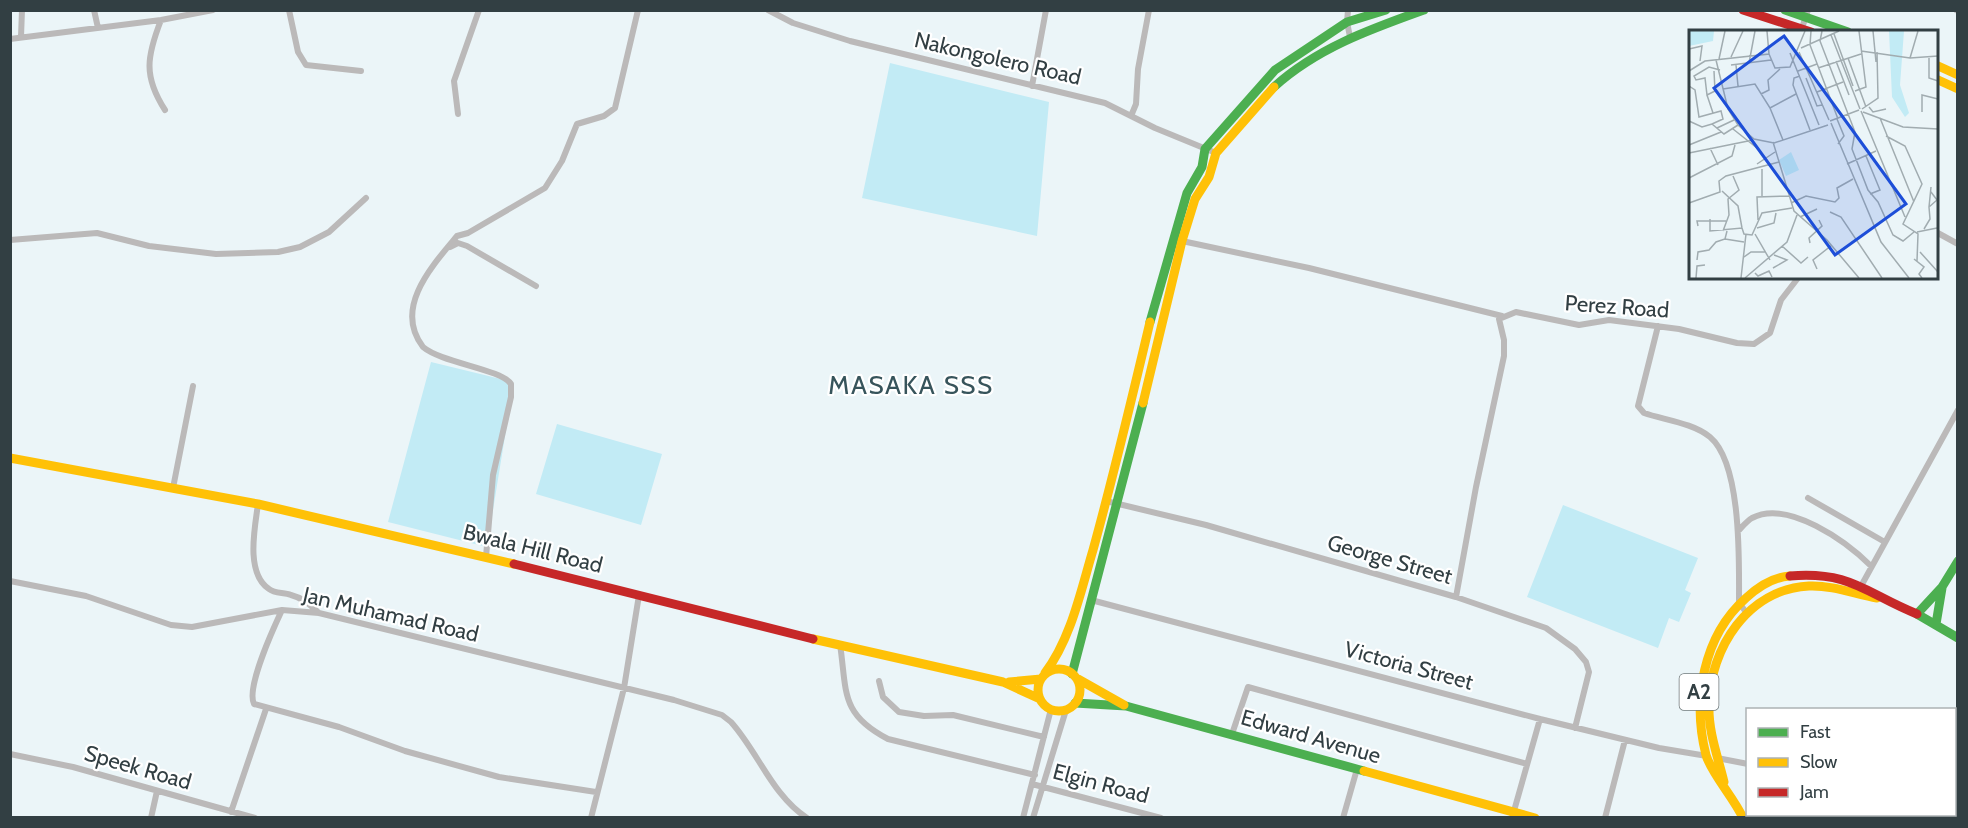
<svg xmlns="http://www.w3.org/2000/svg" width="1968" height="828" font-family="Cabin,sans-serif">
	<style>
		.green { fill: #c2ebf5 }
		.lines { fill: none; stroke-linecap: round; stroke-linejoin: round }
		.street { stroke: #bbb9b9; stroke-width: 6 }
		.fast { stroke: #4caf50; stroke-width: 9 }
		.slow { stroke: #ffc107; stroke-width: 9 }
		.jam { stroke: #c62828; stroke-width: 9 }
		.labels { text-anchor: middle; stroke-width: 4.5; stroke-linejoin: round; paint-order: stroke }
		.shield { fill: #fff; stroke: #70797b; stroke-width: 1.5 }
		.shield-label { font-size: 21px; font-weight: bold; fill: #323f43 }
		.street-label { font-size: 22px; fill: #323f43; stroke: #fff }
		.quarter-label { font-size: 26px; letter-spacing: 1.5px; fill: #37545b; stroke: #fff }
		.inset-road { fill: none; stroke: #a1acb0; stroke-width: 1.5 }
		.view { fill: #1d4ed8; fill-opacity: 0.15; stroke: #1d4ed8; stroke-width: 3 }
		.inset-edge { fill: none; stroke: #323f43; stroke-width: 3 }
	</style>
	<rect width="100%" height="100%" fill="#ebf5f8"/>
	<path class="green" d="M890,63L1049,102L1037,236L862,198Z
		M431,362L509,381L512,393L487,547L388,522Z
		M557,424L662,454L641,525L536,494Z
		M1563,505L1698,558L1685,590L1691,593L1679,622L1669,618L1658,648L1527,597Z"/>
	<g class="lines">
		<path class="street" d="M94,10L98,28
			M289,10L298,52L306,65L361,71
			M768,10L793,23L850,41L1105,103L1155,128L1216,153
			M1348,10L1347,22L1350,37
			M1956,10L1958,11
			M161,20C147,56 143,76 165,110
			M1802,28L1808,10
			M21,37L22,10
			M10,39L161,20L213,10
			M1032,86L1046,10
			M458,114L454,81L479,10
			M1131,116L1136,104L1138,69L1149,10
			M1936,232L1958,244
			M10,240L97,233L149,246L216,254L278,252L300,247L329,232L366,198
			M1182,241L1309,268L1502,316
			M450,247L458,243L467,246L536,286
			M1658,326L1638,406L1644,413C1665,420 1693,423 1710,437C1742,464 1739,563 1739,603L1746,612
			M173,488L193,386
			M1808,498L1883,541
			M1106,501L1206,525L1456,597L1546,628L1575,649L1586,662L1589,672L1575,728
			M258,504C255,527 245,573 269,589C275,594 284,592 291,595C303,598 310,605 319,613
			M1738,531C1742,527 1747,521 1752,518C1788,499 1847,542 1871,566
			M486,557L493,475L511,397V384C501,369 442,363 423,347C393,308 432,266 457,236L468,233L545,188L562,161L577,124L604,116L615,108L638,10
			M10,581L86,596L171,625L192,627L282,610L319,613L674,700L722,715L731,722C758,752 772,795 807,818
			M1860,588L1958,410
			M1456,597L1476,487L1504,356V340L1499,319L1516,312L1579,325L1609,320L1679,329L1737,343L1754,344L1770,333L1781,300L1798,278
			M1091,600L1540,719L1659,748L1707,756
			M282,610C274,627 246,688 254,704L339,727L405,751L499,777L596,792
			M840,644C847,692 840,714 888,739L1035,775
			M879,681L883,697L899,712L924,716L953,715L1044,737
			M1232,734L1248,687L1527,764
			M10,754L73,767L255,818
			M1717,758L1748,764
			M1032,784L1161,818
			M1954,799L1958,802
			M231,812L266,709
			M151,818L157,791
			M591,818L624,688L639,595
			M1023,818L1051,709
			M1033,818L1066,710
			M1343,818L1357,769
			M1512,818L1540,719
			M1605,818L1625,740"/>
		<path class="fast" d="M1785,10L1848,32
			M1274,87C1317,48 1371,29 1424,10
			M1150,322L1187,193L1202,167L1205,149L1275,70L1347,22L1386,10
			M1958,561L1942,587L1917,614L1958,638
			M1936,624L1942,588
			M1072,674L1143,403
			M1075,703L1126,706L1364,771"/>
		<path class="slow" d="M1936,65L1958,75
			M1936,79L1958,89
			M1143,403L1182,241L1195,199L1209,177L1216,153L1274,87
			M10,458L258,504L514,564
			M813,639L1003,682L1040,699
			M1038 690a21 21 0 1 1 42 0a21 21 0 1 1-42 0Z
			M1045,673C1071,639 1081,590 1093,550C1114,474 1132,398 1150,322
			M1078,679L1124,705
			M1009,682L1041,679
			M1364,771L1535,818
			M1724,782C1718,757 1708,731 1709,705C1710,648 1748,589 1809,586C1832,585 1855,594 1877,598
			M1743,818C1734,798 1711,773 1706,755C1692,700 1703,636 1746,598C1758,587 1774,577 1790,576"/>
		<path class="jam" d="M1743,10L1811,32
			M514,564L813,639
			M1790,576C1851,571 1865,593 1917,614"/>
	</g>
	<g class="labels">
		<rect class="shield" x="1679.5" y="674" width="39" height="36" rx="4.5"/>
		<g class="shield-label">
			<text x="1699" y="699">A2</text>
		</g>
		<g class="street-label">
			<text transform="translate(998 58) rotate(13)" y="8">Nakongolero Road</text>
			<text transform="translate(1617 306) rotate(4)" y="8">Perez Road</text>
			<text transform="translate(533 548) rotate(14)" y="8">Bwala Hill Road</text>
			<text transform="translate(1390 559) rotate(16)" y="8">George Street</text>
			<text transform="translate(391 614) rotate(13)" y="8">Jan Muhamad Road</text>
			<text transform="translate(1409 665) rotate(15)" y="8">Victoria Street</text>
			<text transform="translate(1311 736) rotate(16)" y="8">Edward Avenue</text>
			<text transform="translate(138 767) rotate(16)" y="8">Speek Road</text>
			<text transform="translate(1101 783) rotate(15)" y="8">Elgin Road</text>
		</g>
		<g class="quarter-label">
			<text x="911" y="394">MASAKA SSS</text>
		</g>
	</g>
	<g transform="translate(1689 30)">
		<rect width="249" height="249" fill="#ebf5f8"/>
		<path d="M0,1H25L24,11L0,16ZM200,1H215L211,55L220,83L216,87L203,67ZM102,122L110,140L97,146L90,130Z" fill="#c2ebf5"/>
		<path class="inset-road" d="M122,1L121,15L149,89M133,1L131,11L166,102L163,119L179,160L189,172L204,205L214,211L225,202M184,1L187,32M145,4L164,56M142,5L171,79M112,18L150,1M0,19L13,16L11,31M172,21L221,28L249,26M110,22L140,90M101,23L130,95M80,24L86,38L101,37L116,1M42,27L54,1M159,28L177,77M221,28L229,1M240,28V48L249,51M30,29L36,1M27,30L39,79L49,95L65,109L85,113L139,95M147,31L160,65M60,33L66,1M42,35L82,30M47,35L49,56M129,38L172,24M0,41L16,31L80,24L78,1M25,41L26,61L18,65L16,48L7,50L5,46L20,37L31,40M109,41L128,34M111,46L105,48L104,55L121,100M117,48L128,76L133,75M0,56L6,60L10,87L32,81L34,89L23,94L35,104L49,95M34,59L66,54L81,78L107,64M166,61L177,57L170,1M128,62L154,52M72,64L80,60L79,50L91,39M18,65L24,83M180,77L184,82L197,79M81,78L94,110M173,79L189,68L188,22M172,81L216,187M174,82L214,97L249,99M233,82V65L249,69M191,88L225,172M148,89L155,106L149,114M0,91L13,97L23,94M141,91L170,80M142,93L192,212L220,248M28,98L45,90M44,99L68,118M197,106L216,116L233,154L214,194L229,204L228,231M84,112L105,181L138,210L170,248M0,115L32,102M21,118L29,135M0,123L64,110M177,126L191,160L181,164M68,134L86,122M158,134L187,121M0,148L43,126L46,115M33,161L49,176L53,198M73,166V139M0,173L31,162L30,151L37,146L90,132M102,173L117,166L146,172L150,168L148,158L164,149M240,177L242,157M141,182L152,187L193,248M111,187L128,179M21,189V201L53,198L55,204L63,205L73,183L103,178M69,190L68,167L100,166M9,196L8,191H37M68,198L85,193L87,183M235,199L241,189L240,177L248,170L242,162M34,201L40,185L39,169L50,160L44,146M228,202L248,198M66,204L81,230M36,209L55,212M121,213L120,208L133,196L130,190M93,216L112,233L119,227M231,222L249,242M55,227L62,222H77M225,229L235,237L230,244L233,248M8,230L9,222L20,220L27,212L36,209L38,201M84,238L98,230L85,225M128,239L124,230L143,215M66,243L69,246L80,241L83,247M7,248L8,236L16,235M52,248L57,204M56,248L98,212L108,185"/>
		<path class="view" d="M95,6L217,174L146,225L25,58Z"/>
		<rect width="249" height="249" class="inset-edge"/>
	</g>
	<rect width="1968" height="828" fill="none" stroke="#323f43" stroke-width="24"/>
	<rect x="1746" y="708" width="210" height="108" fill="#ffffff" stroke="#adb2b4" stroke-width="1.5"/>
	<rect x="1758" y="728" width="30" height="9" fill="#4caf50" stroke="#adb2b4" stroke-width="1.5"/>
	<text x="1800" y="738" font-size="18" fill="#323f43">Fast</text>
	<rect x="1758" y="758" width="30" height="9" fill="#ffc107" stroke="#adb2b4" stroke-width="1.5"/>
	<text x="1800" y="768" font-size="18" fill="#323f43">Slow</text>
	<rect x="1758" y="788" width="30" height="9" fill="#c62828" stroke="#adb2b4" stroke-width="1.5"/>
	<text x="1800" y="798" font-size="18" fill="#323f43">Jam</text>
</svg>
